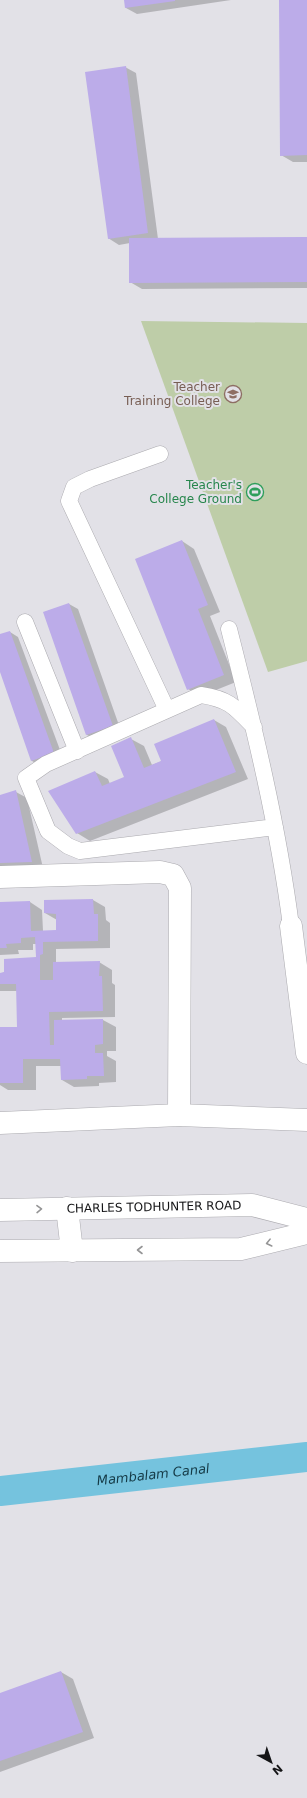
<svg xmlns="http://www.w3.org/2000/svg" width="307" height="1798" font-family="'DejaVu Sans',sans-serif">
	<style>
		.green { fill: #becda8 }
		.shadow { fill: #0003 }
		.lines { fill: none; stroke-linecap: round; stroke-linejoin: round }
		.canal { stroke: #75c3de; stroke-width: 30 }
		.building { fill: #bcace9 }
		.service-casing { stroke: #abaaaf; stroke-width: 17 }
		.minor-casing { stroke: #abaaaf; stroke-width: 23 }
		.service { stroke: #fff; stroke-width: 16 }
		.minor { stroke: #fff; stroke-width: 22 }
		.oneway { stroke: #959596 }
		.labels { text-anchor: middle; stroke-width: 4; stroke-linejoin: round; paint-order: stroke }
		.education-label { font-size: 12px; fill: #785e54; stroke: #e2e1e7; text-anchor: end }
		.leisure-label { font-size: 12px; fill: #27864d; stroke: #e2e1e7; text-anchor: end }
		.street-label { font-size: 12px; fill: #141416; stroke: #e2e1e7 }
		.water-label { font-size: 13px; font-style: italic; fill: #143945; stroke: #e2e1e7 }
	</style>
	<rect width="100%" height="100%" fill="#e2e1e7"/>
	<path class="green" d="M141,321L307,323V661L268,672Z"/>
	<path class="shadow" d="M125,0H231L137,14L126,8Z
		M280,0H307V162H293L281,155Z
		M125,67L136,73L158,239L307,238V288L142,289L130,282V243L119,245L108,238Z
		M182,541L194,549L220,612L210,616L236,682L201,696L188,689Z
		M69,604L78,609L121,731L96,740L87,735L45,612Z
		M10,632L18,637L63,758L41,766L32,761L0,669V635Z
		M214,720L226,727L248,779L90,841L77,833L95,772L108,779L110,784L125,778L131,739L144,746L152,765L162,761Z
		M16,792L27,798L43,868L0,869V796Z
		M93,900L105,907L106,920L110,923V948L56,949V963L99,962L112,970V983L115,985V1017L62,1018V1021L103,1020L116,1027V1051H107V1056L116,1061V1082L99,1083V1086L74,1087L62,1080L61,1066H36V1090H8L0,1085V1028H18L17,991H0V974L37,958L36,944H33V950H18L19,954L0,955V903L30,902L42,910L43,931H57V920L45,913Z
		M61,1672L73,1679L94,1738L0,1772V1694Z"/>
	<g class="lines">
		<path class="canal" id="s1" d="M0,1491L307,1457"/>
	</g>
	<path class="building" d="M124,0H175V1L125,8Z
		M279,0H307V155L280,156Z
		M126,66L148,233L108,239L85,72Z
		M307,237V282L129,283V238Z
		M182,540L208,605L198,609L224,675L187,690L135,559Z
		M69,603L113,726L86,735L43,612Z
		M10,631L54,753L31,761L0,672V634Z
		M214,719L236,772L76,834L48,791L95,771L102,786L124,777L111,746L131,737L144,768L161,761L154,744Z
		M16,790L32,862L0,863V795Z
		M93,899L94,914H98V941L43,942V954L40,955V980H53V962L100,961L99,976H102L103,1011L49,1012L50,1045H54V1020L103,1019V1044L95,1045V1053H103L104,1076H87V1079L61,1080L60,1059H23V1083H0V1027H17L16,984H0V973L4,972V959L36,957L35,937L21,938V943L6,944L7,948H0V902L30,901L31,931L56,930V914L44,913V900Z
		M61,1671L83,1732L0,1761V1693Z"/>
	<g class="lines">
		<g class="service-casing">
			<path id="service" d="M160,454L90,479L74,487L69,501L167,710
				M25,622L77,751
				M229,629C254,727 278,825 291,926
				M254,727C235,707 229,699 201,695L46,764L26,778L48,831L68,846L80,851L275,827"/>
		</g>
		<g class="minor-casing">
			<g id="minor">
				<path d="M0,877L160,872L173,875L180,888L179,1115"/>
				<path d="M291,926L307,1053"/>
				<path d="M0,1123L179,1115L307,1120"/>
				<path d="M67,1208L72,1251"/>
				<path id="s2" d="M0,1210L252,1205L307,1219"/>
				<path d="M0,1251L241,1249L307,1233"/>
			</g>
		</g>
		<use href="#service" class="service"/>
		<use href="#minor" class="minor"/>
	</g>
	<defs><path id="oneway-chevron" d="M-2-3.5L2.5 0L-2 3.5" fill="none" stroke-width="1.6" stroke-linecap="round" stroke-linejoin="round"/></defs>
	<g class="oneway">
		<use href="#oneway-chevron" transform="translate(39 1209) rotate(-1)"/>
		<use href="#oneway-chevron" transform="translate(269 1243) rotate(166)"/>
		<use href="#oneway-chevron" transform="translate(140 1250) rotate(180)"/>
	</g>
	<defs>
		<g id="university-ring" transform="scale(0.9)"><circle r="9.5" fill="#e2e1e7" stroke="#8d6e63" stroke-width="1.5"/><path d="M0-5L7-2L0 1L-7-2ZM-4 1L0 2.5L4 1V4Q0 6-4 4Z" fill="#8d6e63"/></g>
		<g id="stadium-ring" transform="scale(0.9)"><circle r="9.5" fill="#e2e1e7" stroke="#2e9e5b" stroke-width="1.5"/><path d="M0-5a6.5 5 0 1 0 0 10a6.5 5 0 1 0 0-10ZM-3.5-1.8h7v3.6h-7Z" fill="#2e9e5b"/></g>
	</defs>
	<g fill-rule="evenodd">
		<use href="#university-ring" x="233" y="394"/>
		<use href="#stadium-ring" x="255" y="492"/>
	</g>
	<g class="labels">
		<g class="education-label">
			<text x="220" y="391">Teacher<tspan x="220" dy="14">Training College</tspan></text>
		</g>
		<g class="leisure-label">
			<text x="242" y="489">Teacher's<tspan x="242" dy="14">College Ground</tspan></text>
		</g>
		<g class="street-label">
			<text dy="4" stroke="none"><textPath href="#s2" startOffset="154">CHARLES TODHUNTER ROAD</textPath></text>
		</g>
		<g class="water-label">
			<text dy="5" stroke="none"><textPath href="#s1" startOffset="154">Mambalam Canal</textPath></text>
		</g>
	</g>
	<g transform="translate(271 1762) rotate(140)" stroke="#e2e1e7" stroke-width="3" paint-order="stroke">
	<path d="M0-3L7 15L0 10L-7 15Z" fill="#141416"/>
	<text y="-6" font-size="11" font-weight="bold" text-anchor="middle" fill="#141416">N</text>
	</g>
</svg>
